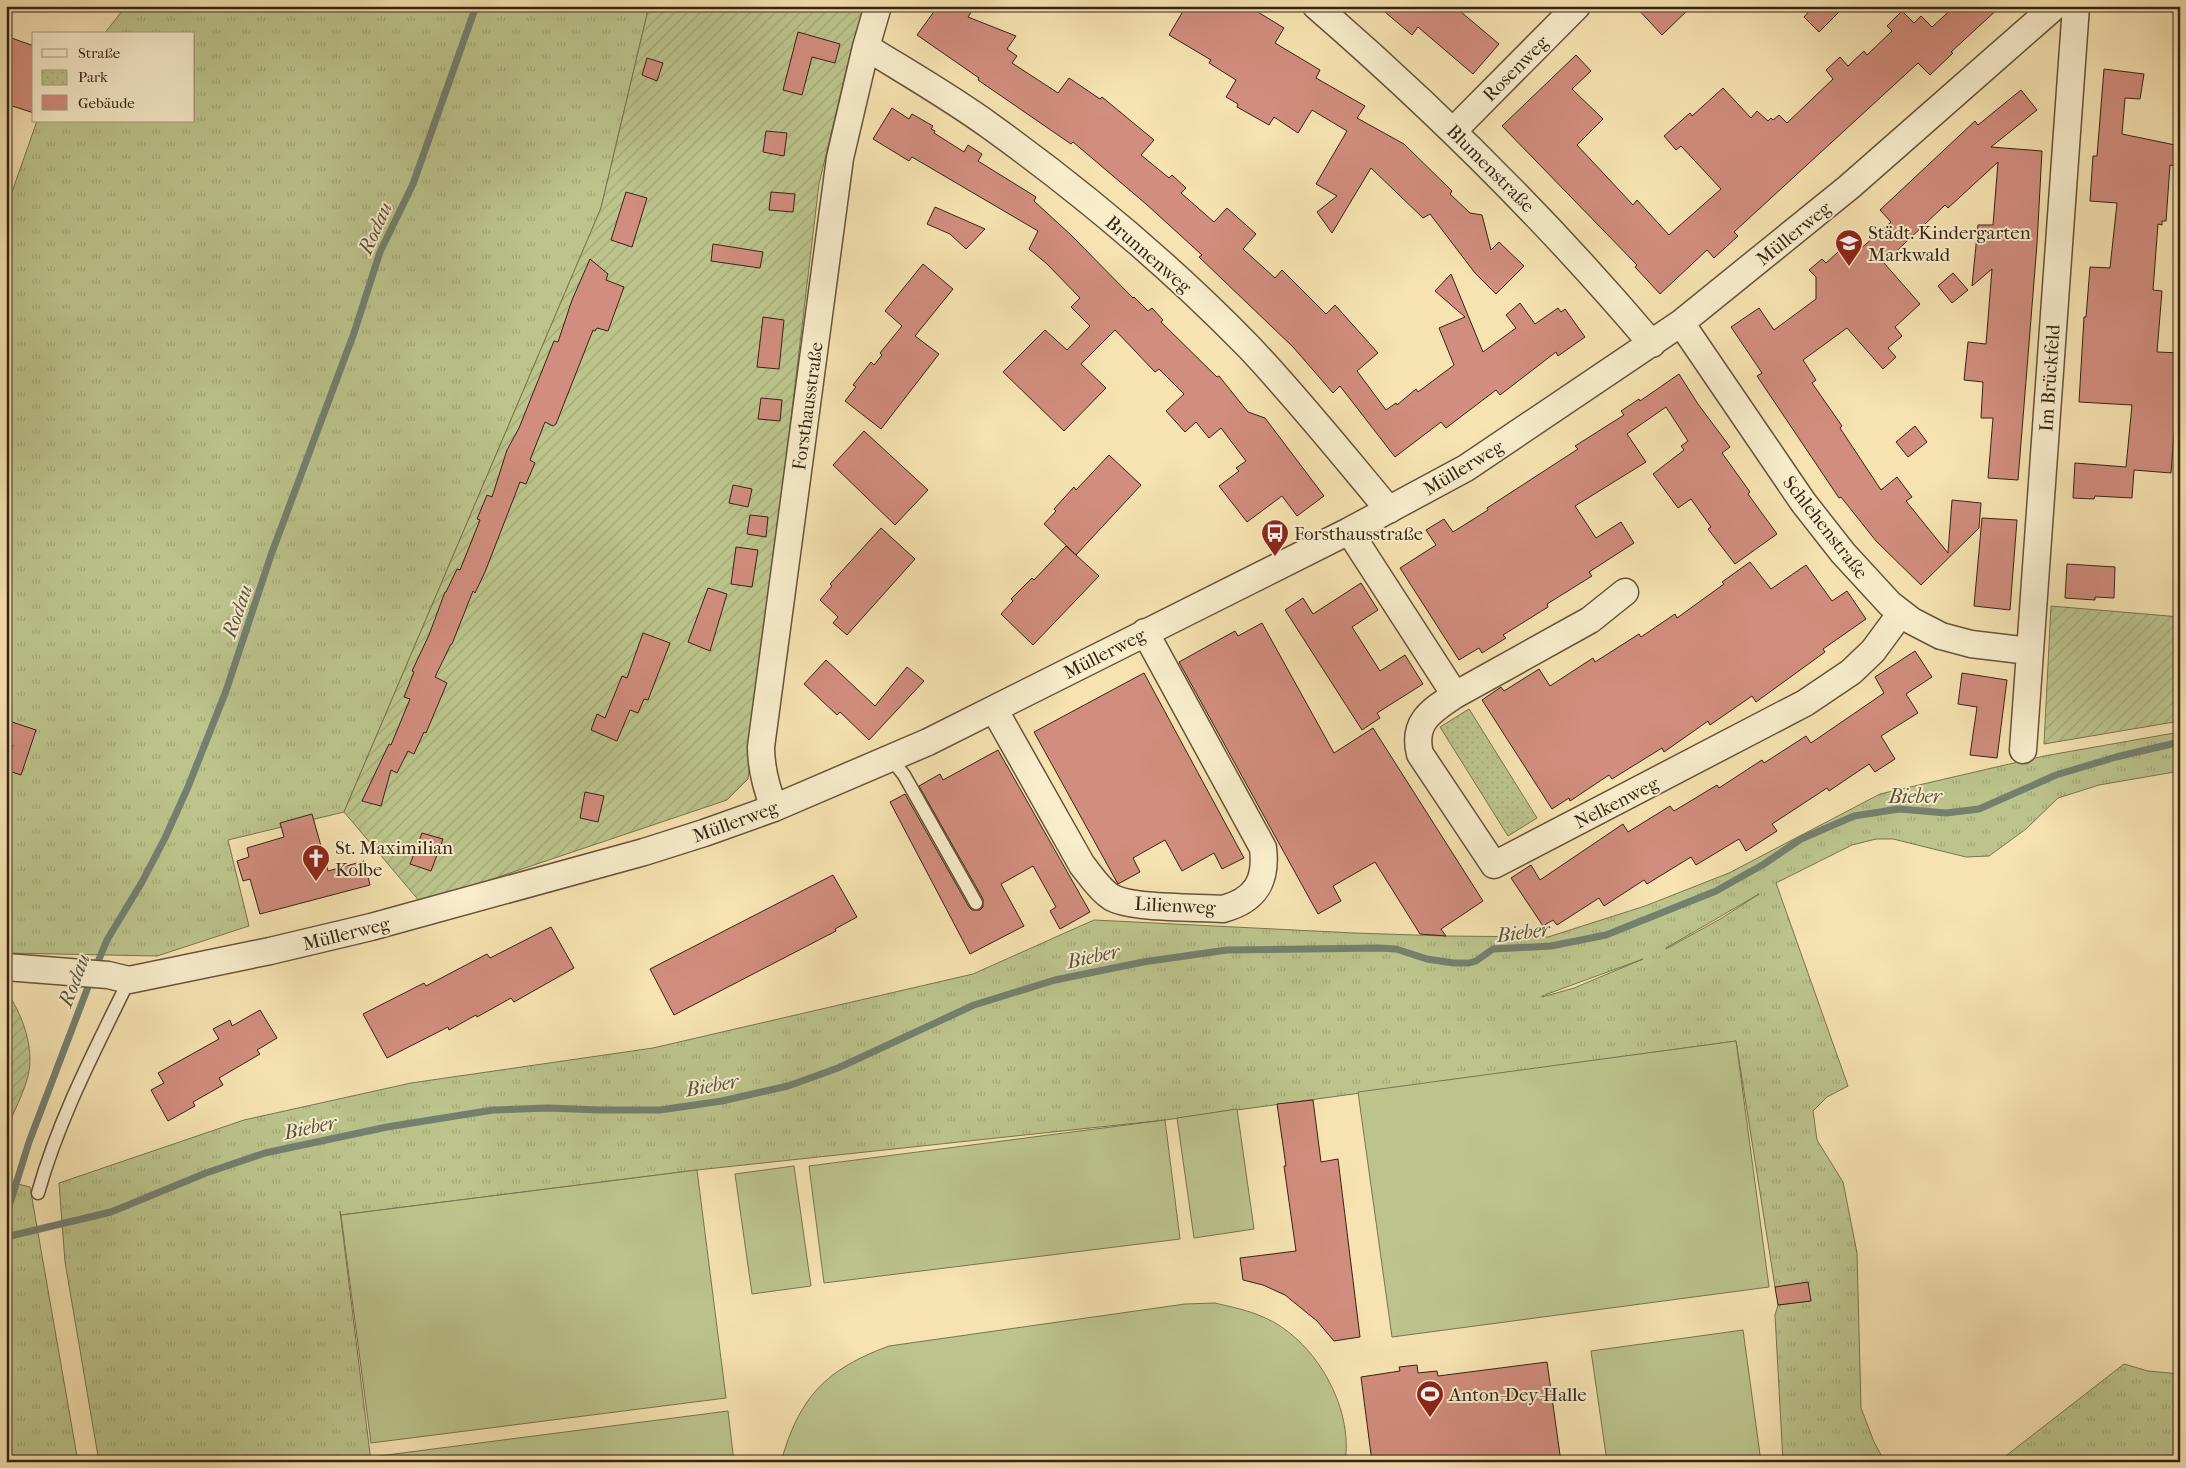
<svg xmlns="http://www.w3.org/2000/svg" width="2186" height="1468" font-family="'IM FELL French Canon',serif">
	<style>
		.grass { fill: url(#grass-tufts); stroke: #797450; fill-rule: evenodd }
		.park { fill: url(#park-dots); stroke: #797450 }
		.garden { fill: url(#garden-furrows); stroke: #797450 }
		.pitch { fill: #bcc48c; stroke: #797450 }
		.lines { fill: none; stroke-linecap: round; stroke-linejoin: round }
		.stream { stroke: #74806f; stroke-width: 7 }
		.building { fill: #d18d7d; stroke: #362314 }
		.service-casing { stroke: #66533b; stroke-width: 15 }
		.minor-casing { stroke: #66533b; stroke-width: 29 }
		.service { stroke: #f9edcc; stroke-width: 12 }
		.minor { stroke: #f9edcc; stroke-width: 26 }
		.labels { text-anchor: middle; stroke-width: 4; stroke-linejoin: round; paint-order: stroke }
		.street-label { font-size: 19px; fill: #362314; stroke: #f9edcc }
		.poi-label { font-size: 19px; fill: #362314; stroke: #f9edcc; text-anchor: start }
		.water-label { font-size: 20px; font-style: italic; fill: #555242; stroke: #f9edcc }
	</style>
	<defs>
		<pattern id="grass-tufts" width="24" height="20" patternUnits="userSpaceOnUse" patternTransform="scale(1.25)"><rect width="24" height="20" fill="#bcc48c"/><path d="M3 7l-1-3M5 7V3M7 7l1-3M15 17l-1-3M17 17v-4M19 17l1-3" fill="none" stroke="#a2a878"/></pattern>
		<pattern id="park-dots" width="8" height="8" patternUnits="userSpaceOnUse" patternTransform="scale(1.25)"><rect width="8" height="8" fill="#bcc48c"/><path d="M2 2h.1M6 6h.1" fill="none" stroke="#a2a878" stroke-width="1.8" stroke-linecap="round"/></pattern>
		<pattern id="garden-furrows" width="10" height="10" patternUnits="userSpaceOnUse" patternTransform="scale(1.25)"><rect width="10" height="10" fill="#bcc48c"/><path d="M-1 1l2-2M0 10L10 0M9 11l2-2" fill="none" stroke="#a2a878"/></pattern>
	</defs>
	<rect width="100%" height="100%" fill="#f6e3b1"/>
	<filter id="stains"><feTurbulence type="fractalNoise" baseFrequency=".004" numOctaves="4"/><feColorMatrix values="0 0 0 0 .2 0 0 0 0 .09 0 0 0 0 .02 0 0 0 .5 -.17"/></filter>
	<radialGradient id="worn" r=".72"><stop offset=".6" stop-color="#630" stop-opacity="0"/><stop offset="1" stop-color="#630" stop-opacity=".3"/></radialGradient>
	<path class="grass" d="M126,6H649L601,208L344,812L228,840L249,926L157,956L6,953V209L37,121H194V34H104Z
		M2180,732V771L2099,785L2058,798L2026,829L1989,856L1966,857L1893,839H1876L1852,845L1776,883L1848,1086L1827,1097L1813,1111L1817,1140L1843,1182L1857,1253L1861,1408L1874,1442L1885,1462H1783L1775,1315L1778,1305L1810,1301L1775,1287L1736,1041L1165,1120L697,1170L341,1215L340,1211L371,1462H99L65,1262L59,1183L244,1120L411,1083L653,1048L973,974L1094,920L1354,933L1446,936L1548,937L1645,906L1729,873L1880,794L2044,756ZM1759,894L1722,918L1666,949V948ZM1643,959L1574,988L1542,997V996Z
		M6,1181L30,1187L78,1462H6Z
		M2124,1364L2148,1371L2180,1374V1462H1998Z"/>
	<path class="park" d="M1469,709L1537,818L1508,836L1440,727Z"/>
	<path class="garden" d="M649,6H864L851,50L819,184L748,779L727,800L421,903L344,812L601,208Z
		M2051,606L2180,617V721L2044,744Z
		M6,991C22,1013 35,1048 28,1076C23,1095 13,1113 6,1131Z"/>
	<path class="pitch" d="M1736,1041L1769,1287L1392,1337L1358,1092Z
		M1237,1109L1254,1229L1194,1238L1177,1118Z
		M1165,1120L1180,1239L824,1283L809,1166Z
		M794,1166L811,1286L752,1294L735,1174Z
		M697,1170L726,1398L371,1443L341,1215Z
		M1215,1303C1231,1307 1248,1310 1263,1317C1314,1338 1354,1407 1345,1462H781C799,1397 826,1369 889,1346L1185,1304Z
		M1743,1330L1761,1462H1607L1591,1351Z
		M728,1411L734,1462H372L371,1457Z"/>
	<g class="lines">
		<path class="stream" d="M95,969L107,940L142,882L165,838L188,787L226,691L271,555L354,333L380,252L413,184L476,6
			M6,1216L29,1142L91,979
			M6,1237L111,1212L206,1173L265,1153L387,1127L493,1110L548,1108L599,1110H660L722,1101L788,1086L838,1068L974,1005L1055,980L1143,962L1227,950L1379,948L1396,949L1427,959L1453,963H1469L1476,961L1493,949L1551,946L1606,935L1716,891L1764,864L1801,839L1854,816L1899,809L1946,813L1979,809L2056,775L2116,757L2180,742"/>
	</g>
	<path class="building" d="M938,6H975L968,17L1016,36L1007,49L1017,56L1012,63L1058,93L1069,78L1100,99L1102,97L1154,140L1141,155L1169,178L1172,175L1186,188L1181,193L1214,222L1227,208L1256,234L1243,249L1275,278L1282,270L1326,314L1335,305L1378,353L1357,371L1386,410L1396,403L1397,405L1416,389L1418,392L1454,365L1439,328L1465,317L1435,291L1451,274L1483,352L1516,328L1506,315L1520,303L1535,324L1558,308L1561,312L1565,309L1585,337L1558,356L1556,352L1500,395L1496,390L1446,428L1441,422L1395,457L1340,386L1333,393L1293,347L1199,257L1202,255L1146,204L1073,142L1071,144L978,80L979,78L917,35Z
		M1186,6H1248L1284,28L1275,43L1320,70L1316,78L1365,106L1357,118L1404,144L1452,191L1450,194L1470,213L1482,215L1491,250L1499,242L1524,266L1496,294L1475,273L1430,214L1423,218L1371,168L1332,233L1317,212L1337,196L1316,184L1347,131L1312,110L1298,133L1274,117L1269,125L1237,107L1238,104L1226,97L1236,80L1209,63L1211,60L1169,35Z
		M1378,6H1454L1499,44L1473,74L1418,27L1412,35Z
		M1635,6H1692L1662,35Z
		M1814,6H1845L1819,32L1804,17Z
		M1955,6H2001L1951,52L1953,53L1930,75L1918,63L1734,232L1738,236L1714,258L1707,250L1660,294L1635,267L1637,265L1502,126L1576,55L1591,71L1572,89L1603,119L1577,145L1633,205L1637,200L1669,235L1721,189L1681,146L1676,150L1664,136L1690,113L1692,116L1723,88L1751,118L1757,111L1768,121L1771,118L1773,120L1779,115L1787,123L1833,79L1826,70L1840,57L1848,66L1864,51L1867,55L1892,31L1887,26L1902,11L1914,23L1921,16L1932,27Z
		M798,32L840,44L835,63L812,57L802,95L783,90Z
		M6,36L34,46V113L6,104Z
		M647,58L663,63L657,81L642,75Z
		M2104,69L2144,74L2140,99L2125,98L2122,134L2180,146L2176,166L2170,165L2166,221H2162V225L2158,224L2153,290L2162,291L2157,352L2180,353V356L2171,473L2134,470L2132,498L2095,496L2094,499L2073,498L2075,463L2126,467L2132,405L2079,402L2084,317H2086L2090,267L2110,268L2117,203L2090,201L2093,156H2097Z
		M2021,90L2037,110L1991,147L2042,151L2037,244L2018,480L1988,478L1993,418H1981L1983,382L1964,380L1968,342L1986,344L1992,269L1972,286L1978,225H1993L1998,162L1948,208L1945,205L1884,263L1920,304L1895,327L1902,336L1888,348L1896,357L1883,369L1847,328L1803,360L1816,380L1812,383L1842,426L1840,428L1881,490L1897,477L1912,497L1906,501L1948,553L1952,500L1981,503L1979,528L1921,585L1876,541L1841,497L1839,498L1757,376L1762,373L1731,327L1759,308L1774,330L1816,299V277L1809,270L1822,259L1826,263L1849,242L1857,252L1891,222L1880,210L1975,121L1978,125Z
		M892,108L909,119L912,114L933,126L931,129L935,131L934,133L964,152L968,145L982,154L978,161L1036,197L1034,201L1071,235L1133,298L1134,297L1148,311L1152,308L1163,320L1161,322L1217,377L1219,376L1248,412L1265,418L1324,496L1297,516L1282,496L1247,522L1219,486L1239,471L1236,468L1246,461L1221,428L1209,438L1196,422L1185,432L1166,411L1184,394L1159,369L1155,372L1115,330L1081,364L1106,388L1064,431L1003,372L1045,330L1067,350L1090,326L1071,307L1080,298L1047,264L1029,249L1038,231L912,157L909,161L873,139Z
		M766,131L787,133L784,156L763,152Z
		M626,192L647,198L632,247L611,240Z
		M771,192L795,194L793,212L769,210Z
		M935,207L985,229L966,249L950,234L927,224Z
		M713,244L763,252L760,268L711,261Z
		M590,259L608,274L606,280L624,287L608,331L597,328L595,331L593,330L556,424L553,426L545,422L530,460L535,463L526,484L520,482L485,572L475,593L473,591L452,644H451L435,677L447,683L426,733L424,732L414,754L408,751L397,773L391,770L381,806L362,801L389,744L391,745L410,699L404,697L414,672L412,671L429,635L445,592H446L457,569L460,570L480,520L477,519L487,495L492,497L507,450L519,428L554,341L558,342L572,300Z
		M923,264L953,289L915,336L939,354L881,429L845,401L856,387L853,385L871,362L874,365L882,355L880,353L902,326L885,311Z
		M1953,273L1968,290L1952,303L1938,286Z
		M763,317L784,320L779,369L757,367Z
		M1679,374L1698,404L1730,447L1722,453L1750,492L1748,494L1777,534L1735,564L1708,529L1711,527L1691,499L1678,508L1653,474L1684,450L1681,446L1688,441L1666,407L1627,434L1646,462L1575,506L1596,538L1621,522L1634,543L1589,572L1592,576L1547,604L1548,607L1503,635L1506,638L1482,653L1479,648L1459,660L1400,568L1436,545L1426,530L1444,519L1453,532L1488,510L1487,508L1578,449L1575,446L1624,415L1621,411L1639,399L1640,401Z
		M761,398L782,400L780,421L758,419Z
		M1915,426L1927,442L1908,457L1896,442Z
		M864,431L928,490L895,525L833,465Z
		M1109,455L1141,485L1076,555L1044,524L1056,511L1054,509L1074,487L1076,490Z
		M733,485L752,489L748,507L729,503Z
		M750,515L768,517L766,537L747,534Z
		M1982,518L2017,520L2010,610L1974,606Z
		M881,528L915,559L847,635L833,623L838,617L820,600L832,586L830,584Z
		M1066,546L1099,576L1033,645L1001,614L1013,601L1011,599L1032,578L1034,580Z
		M736,547L758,550L752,587L731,584Z
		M1750,562L1771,589L1806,565L1832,601L1847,591L1866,619L1823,649L1825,652L1756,702L1752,696L1710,725L1708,721L1664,752L1662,748L1612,779L1609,775L1570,801L1569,798L1552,809L1482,700L1501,687L1504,691L1539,669L1550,686L1593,658L1595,662L1639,634L1641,637L1675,614L1677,618L1724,584L1722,582Z
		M2067,564L2115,567L2114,598L2095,597V600L2065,598Z
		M1361,583L1378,610L1352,627L1380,671L1405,655L1423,684L1377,713L1380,718L1362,730L1285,610L1303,598L1313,614Z
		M708,588L727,594L710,651L688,642Z
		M1262,623L1334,753L1373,728L1483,901L1441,929L1446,936L1420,934L1375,862L1333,886L1341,901L1318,914L1179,662L1235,631L1238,636Z
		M643,633L670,643L648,700L644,699L638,713L630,710L617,741L591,730L597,714L605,718L622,676L627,678Z
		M1915,651L1932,677L1906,694L1918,713L1881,736L1895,759L1875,772L1869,764L1829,791L1827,788L1772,824L1777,831L1746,851L1739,839L1696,865L1691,857L1647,884L1644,880L1604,906L1599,898L1557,925L1553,920L1543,926L1511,878L1531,865L1540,880L1623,824L1628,832L1670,806L1674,811L1717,785L1719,788L1762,760L1764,763L1806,736L1811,743L1884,693L1875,677Z
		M826,660L875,706L907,667L924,681L869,740L840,712L837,715L804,684Z
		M1144,673L1244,858L1222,869L1214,853L1182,871L1165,840L1133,858L1140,872L1118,884L1034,732Z
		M1962,673L2007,680L1997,758L1970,755L1977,707L1958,704Z
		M6,720L36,730L21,775L6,770L13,745L6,743Z
		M998,750L1090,912L1060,929L1050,911L1056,907L1033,866L1001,884L1024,926L970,954L890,802L905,794L969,907L972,910H980L983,907V899L919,786L940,774L943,780Z
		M585,792L604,796L598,822L580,818Z
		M312,814L328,871L364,861L370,885L260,914L250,879L243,881L237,861L249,857L247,848L284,837L280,823Z
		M422,833L443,839L431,871L410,864Z
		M833,875L857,917L835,929L836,931L674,1015L650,969Z
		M551,927L574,968L514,1002L511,998L477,1017L476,1015L449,1030L448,1027L387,1058L363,1014L424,983L426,986L487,954L490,958Z
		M260,1010L277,1038L257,1050L260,1054L219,1078L223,1085L193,1102L195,1106L168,1121L151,1090L164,1083L158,1073L219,1039L213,1029L230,1020L232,1026Z
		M1313,1100L1321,1162L1338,1159L1360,1337L1334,1341L1317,1321L1285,1295L1263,1285L1243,1280L1240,1258L1296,1251L1284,1166H1286L1277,1104Z
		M1808,1282L1811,1301L1778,1305L1775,1287Z
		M1547,1362L1561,1462H1372L1361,1377L1400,1371L1399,1367L1417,1365L1418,1373L1437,1371L1438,1376Z"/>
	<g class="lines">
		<g class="service-casing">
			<path id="service" d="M891,759L904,775L976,903
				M38,1193C59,1118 95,1050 129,980"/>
		</g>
		<g class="minor-casing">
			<path id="minor" d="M1316,6C1438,112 1548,221 1652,344
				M866,47C908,73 950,97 990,126C1082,192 1170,266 1249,347C1298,399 1343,455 1389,510
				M1454,130L1577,6
				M1681,323L1803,502L1843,553L1890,604L1912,621L1941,636L1971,644L2029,651
				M1349,531L1455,695C1431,711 1412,722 1420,754L1494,865L1805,703L1851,672L1873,651L1901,613
				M1455,695L1590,620L1625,592
				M994,709L1082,865C1091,876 1099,889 1111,897C1131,909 1197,907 1223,909C1256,900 1267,881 1263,848L1145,632
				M2023,750L2076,6
				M774,808C766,787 761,769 761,747L840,158L866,47L878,6
				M6,967L108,975L129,980L270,951L371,927L644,852L704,833L774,808L928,742L1349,531L1466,468L1681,323L1849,187L2055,6"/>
		</g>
		<use href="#service" class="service"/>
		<use href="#minor" class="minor"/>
	</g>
	<defs>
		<g id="school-pin" transform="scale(1.4375)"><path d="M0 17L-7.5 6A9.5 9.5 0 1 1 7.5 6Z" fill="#8f2418" stroke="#f9edcc"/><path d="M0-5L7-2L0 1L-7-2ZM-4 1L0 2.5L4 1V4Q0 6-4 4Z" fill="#fff"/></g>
		<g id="bus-pin" transform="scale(1.4375)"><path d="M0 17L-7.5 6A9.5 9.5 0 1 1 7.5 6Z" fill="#8f2418" stroke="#f9edcc"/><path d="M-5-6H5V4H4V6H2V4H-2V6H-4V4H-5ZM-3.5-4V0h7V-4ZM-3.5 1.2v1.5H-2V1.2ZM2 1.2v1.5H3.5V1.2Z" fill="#fff"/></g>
		<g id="church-pin" transform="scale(1.4375)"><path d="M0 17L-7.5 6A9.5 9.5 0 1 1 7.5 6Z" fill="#8f2418" stroke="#f9edcc"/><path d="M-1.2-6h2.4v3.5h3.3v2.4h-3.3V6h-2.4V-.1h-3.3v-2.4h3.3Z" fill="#fff"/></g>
		<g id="stadium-pin" transform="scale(1.4375)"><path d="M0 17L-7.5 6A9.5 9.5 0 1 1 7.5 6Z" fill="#8f2418" stroke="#f9edcc"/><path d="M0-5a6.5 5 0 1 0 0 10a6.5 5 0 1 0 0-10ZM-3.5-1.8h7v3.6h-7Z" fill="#fff"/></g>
	</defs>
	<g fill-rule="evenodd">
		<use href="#school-pin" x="1849" y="243"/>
		<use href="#bus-pin" x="1275" y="533"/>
		<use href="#church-pin" x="316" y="858"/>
		<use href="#stadium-pin" x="1430" y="1394"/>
	</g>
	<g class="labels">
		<g class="street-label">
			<text transform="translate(1515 68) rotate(-45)" y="7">Rosenweg</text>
			<text transform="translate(1491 168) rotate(45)" y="7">Blumenstraße</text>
			<text transform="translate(1793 233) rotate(-39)" y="7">Müllerweg</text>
			<text transform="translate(1149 254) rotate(41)" y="7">Brunnenweg</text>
			<text transform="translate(2049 378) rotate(-86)" y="7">Im Brückfeld</text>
			<text transform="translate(807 406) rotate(-82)" y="7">Forsthausstraße</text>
			<text transform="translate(1463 467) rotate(-31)" y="7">Müllerweg</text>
			<text transform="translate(1826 527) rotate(52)" y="7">Schlehenstraße</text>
			<text transform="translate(1104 653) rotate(-27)" y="7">Müllerweg</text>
			<text transform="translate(1616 802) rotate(-27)" y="7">Nelkenweg</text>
			<text transform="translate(735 821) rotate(-20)" y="7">Müllerweg</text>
			<text transform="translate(1175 905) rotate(3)" y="7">Lilienweg</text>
			<text transform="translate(346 933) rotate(-14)" y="7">Müllerweg</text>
		</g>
		<g class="poi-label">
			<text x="1868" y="239">Städt. Kindergarten<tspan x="1868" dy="22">Markwald</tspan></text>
			<text x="1294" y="540">Forsthausstraße</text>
			<text x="335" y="854">St. Maximilian<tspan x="335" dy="22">Kolbe</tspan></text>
			<text x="1449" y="1401">Anton-Dey-Halle</text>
		</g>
		<g class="water-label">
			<text transform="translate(375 228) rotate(-66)" y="7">Rodau</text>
			<text transform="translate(237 611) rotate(-71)" y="7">Rodau</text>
			<text x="1915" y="803">Bieber</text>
			<text transform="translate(1523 932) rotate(-7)" y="7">Bieber</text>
			<text transform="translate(1093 956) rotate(-12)" y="7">Bieber</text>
			<text transform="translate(74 980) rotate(-69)" y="7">Rodau</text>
			<text transform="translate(712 1085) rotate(-10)" y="7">Bieber</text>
			<text transform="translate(310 1127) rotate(-12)" y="7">Bieber</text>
		</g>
	</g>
	<rect width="2186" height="1468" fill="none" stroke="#f6e3b1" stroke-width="25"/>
	<rect x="8" y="8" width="2171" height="1453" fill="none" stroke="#362314" stroke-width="2.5"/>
	<rect x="12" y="12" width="2161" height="1443" fill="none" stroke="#362314"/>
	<rect x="32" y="32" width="162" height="90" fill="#f9edcc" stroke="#ab9c82"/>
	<rect x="42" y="49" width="25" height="8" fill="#f9edcc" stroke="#ab9c82"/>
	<text x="78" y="58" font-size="15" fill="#362314">Straße</text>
	<rect x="42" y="70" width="25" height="15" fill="url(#park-dots)" stroke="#ab9c82"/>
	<text x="78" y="82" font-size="15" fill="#362314">Park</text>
	<rect x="42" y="95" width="25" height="15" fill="#d18d7d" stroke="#ab9c82"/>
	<text x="78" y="108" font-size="15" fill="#362314">Gebäude</text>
	<rect width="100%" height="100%" filter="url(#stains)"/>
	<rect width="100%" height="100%" fill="url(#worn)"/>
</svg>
